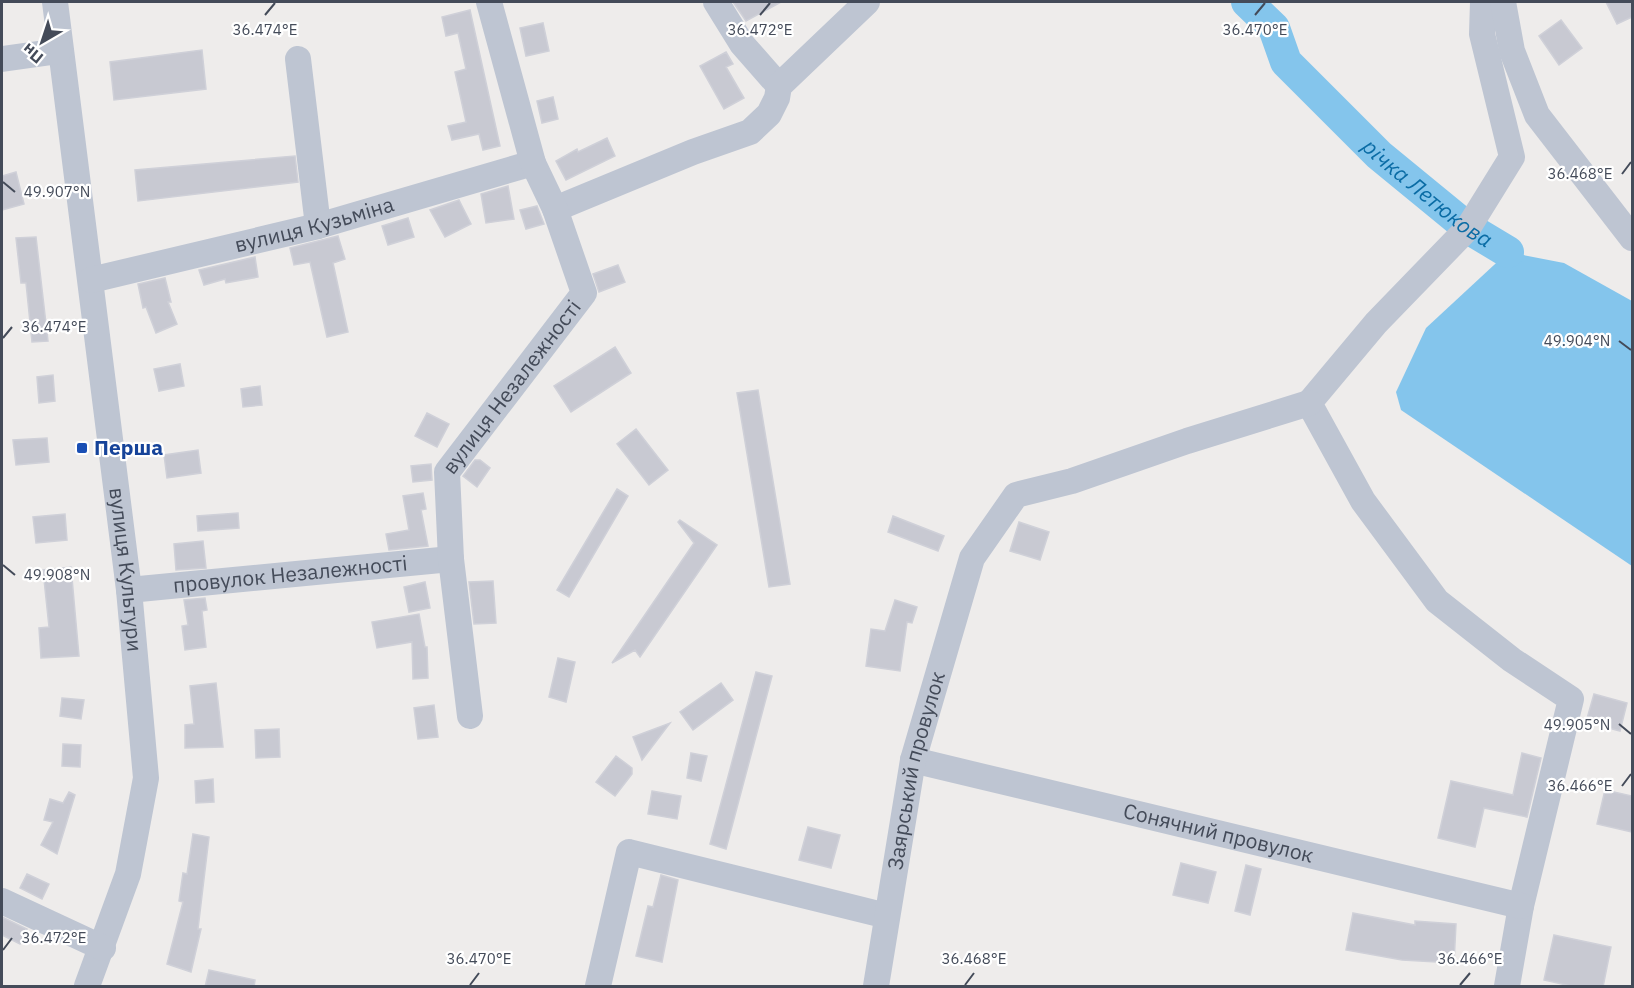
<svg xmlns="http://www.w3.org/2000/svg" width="1634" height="988" font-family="'IBM Plex Sans',sans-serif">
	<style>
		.water { fill: #84c5ec }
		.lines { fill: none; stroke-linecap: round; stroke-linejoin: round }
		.river { stroke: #84c5ec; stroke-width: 32 }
		.building { fill: #c8c9d2; stroke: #cfd0d8; stroke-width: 1.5 }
		.minor { stroke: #bec5d2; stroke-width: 26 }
		.ticks { fill: none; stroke: #444b59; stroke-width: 2 }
		.transit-dot { fill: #1a4fb4; stroke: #fff; stroke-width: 2 }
		.labels { text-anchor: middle; stroke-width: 4.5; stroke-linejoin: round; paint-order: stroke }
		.street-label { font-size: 21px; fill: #444b59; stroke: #fff }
		.transit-label { font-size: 21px; font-weight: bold; fill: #164399; stroke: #fff; text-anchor: start }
		.water-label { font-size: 22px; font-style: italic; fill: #0a6ca5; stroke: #fff }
		.ticks-label { font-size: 15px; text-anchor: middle; fill: #444b59; stroke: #fff; stroke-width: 4.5; stroke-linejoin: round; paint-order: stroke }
	</style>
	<rect width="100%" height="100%" fill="#eeeceb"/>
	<path class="water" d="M1508,252L1564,263L1632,301V566L1401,410L1396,392L1426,328Z"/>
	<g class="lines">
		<path class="river" id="s1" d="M1247,2L1274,28L1286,62L1379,155L1468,228L1508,252"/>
	</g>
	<path class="building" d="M733,2H781L746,21Z
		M1606,2H1632V17L1617,24Z
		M470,10L500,146L483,150L479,134L452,140L448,126L466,122L455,72L466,69L458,33L446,36L442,17Z
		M1561,20L1582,48L1559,65L1539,36Z
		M543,23L549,51L526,56L520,28Z
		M202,50L206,89L114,100L110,62Z
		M726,52L733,64L726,67L744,98L724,109L700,66Z
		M553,97L558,119L542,123L537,101Z
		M607,138L615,156L566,180L556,161L577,149L578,152Z
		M295,156L298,182L138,201L135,170Z
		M16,172L24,204L2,210V176Z
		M508,186L514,219L486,223L481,194Z
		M459,200L471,224L445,237L430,210Z
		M537,206L544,224L526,229L520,210Z
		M408,218L414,237L388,245L382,226Z
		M338,236L345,259L333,263L348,332L327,337L310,262L294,265L290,248Z
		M36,237L48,341L32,342L26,283H21L16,238Z
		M255,257L258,277L226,283L225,279L204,285L199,270Z
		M618,265L625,282L599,292L593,274Z
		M165,278L171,302H168L177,324L156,333L146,307L143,308L138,284Z
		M615,347L631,373L571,412L554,386Z
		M180,364L184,386L159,391L154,369Z
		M53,375L55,401L39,403L37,377Z
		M260,386L262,405L243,407L241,389Z
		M758,390L790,584L769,587L737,393Z
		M427,413L449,424L437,447L415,436Z
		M636,429L668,470L649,485L617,444Z
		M47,438L49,462L16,465L13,440Z
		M198,450L201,473L167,478L164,455Z
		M475,460H480L490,468L477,487L463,476Z
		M431,464L432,480L413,482L411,466Z
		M617,489L628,496L569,597L557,590Z
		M423,493L426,509L421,510L428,546L389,550L386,534L409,530L403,496Z
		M238,513L239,528L198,531L197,516Z
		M65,514L67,540L36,543L33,517Z
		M893,516L944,536L938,551L888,532Z
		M680,520L717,545L640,657L635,650L612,663L694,543L678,522Z
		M1019,522L1049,532L1040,560L1010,551Z
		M203,541L206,568L176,570L174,544Z
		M71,567L79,656L41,658L39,628L49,627L43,570Z
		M493,581L496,623L474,624L469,582Z
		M425,582L430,608L409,612L404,587Z
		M205,598L207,610L202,611L206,647L185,650L182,626L188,625L184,600Z
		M895,600L917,607L912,623L907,622L900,671L866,666L871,629L885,631Z
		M419,614L425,647H427L428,678L413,679L412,642L377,648L372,622Z
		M558,658L575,662L566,702L549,697Z
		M756,672L772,676L726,849L710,844Z
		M216,683L223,747L185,748V725L194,724L190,686Z
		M721,683L733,700L693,730L680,712Z
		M1594,694L1627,703L1620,731L1586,722Z
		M62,698L84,700L81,719L60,716Z
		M434,705L438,737L418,739L414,708Z
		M670,723L642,760L633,737Z
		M279,729L280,757L256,758L255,730Z
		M63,744L81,745L80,767L62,766Z
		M691,753L707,756L701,781L687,778Z
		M1522,753L1541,758L1527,817L1484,808L1475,847L1438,838L1451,781L1513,795Z
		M616,756L632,768V774L615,796L596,782Z
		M213,779L214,802L196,803L195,781Z
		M1605,790L1632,796V832L1597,824Z
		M652,791L681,796L677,819L648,814Z
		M69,792L75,795L57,854L41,845L53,822L44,820L50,799L63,803Z
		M808,827L840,835L831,868L799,860Z
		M193,834L209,837L198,929H201L191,972L167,964L183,902L179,901L183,873L187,874Z
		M1181,863L1216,872L1208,903L1173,895Z
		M1246,865L1261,869L1250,915L1235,911Z
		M27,874L49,884L42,899L20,888Z
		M661,875L678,880L662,962L636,956L648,906L653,907Z
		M1353,913L1415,925V921L1456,924L1454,963L1402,960L1346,950Z
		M2,917L27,929L20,944L2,935Z
		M1554,935L1611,947L1603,987H1575L1544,980Z
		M209,970L255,980L254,987H205Z"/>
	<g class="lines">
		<g class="minor">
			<path id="s2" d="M55,2L129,590L146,778L128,874L87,986"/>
			<path d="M716,2L742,44L779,86"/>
			<path d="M1483,2L1482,34L1512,157L1468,228L1376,323L1309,403L1363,501L1437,601L1512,660L1571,699L1521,906L1507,986"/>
			<path d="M1503,2L1512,51L1537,115L1632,238"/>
			<path d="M2,59L59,51"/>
			<path d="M298,59L318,226"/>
			<path d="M555,209L693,152L750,132L769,114L777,98L779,86L867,2"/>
			<path id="s3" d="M91,280L318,226L533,163"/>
			<path id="s4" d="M129,590L451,559"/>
			<path id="s5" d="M470,716L451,559L447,472L584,293L555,209L533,163L489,2"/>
			<path id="s6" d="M913,760L1521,906"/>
			<path d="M2,901L103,948"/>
			<path d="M598,986L629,852L887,916"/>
			<path id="s7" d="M876,986L913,760L972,558L1016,495L1072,481L1187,441L1309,403"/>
		</g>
	</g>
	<path class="ticks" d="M265,15L275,3M760,15L770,3M1255,15L1265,3M1622,174L1631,162M3,182L15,192M3,338L12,327M1619,341L1631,350M3,565L15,575M1619,724L1631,734M1622,786L1631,774M3,950L12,938M470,985L479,973M965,985L974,973M1460,985L1470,973"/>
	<rect class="transit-dot" x="76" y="442" width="12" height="12" rx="3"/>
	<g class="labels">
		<g class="street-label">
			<text dy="7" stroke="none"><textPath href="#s3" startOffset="230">вулиця Кузьміна</textPath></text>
			<text dy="7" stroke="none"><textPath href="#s5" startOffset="352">вулиця Незалежності</textPath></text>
			<text dy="7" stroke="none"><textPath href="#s2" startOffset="572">вулиця Культури</textPath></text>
			<text dy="7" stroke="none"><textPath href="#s4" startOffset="162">провулок Незалежності</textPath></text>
			<text dy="7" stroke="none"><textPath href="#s7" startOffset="219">Заярський провулок</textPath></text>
			<text dy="7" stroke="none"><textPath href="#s6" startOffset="314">Сонячний провулок</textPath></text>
		</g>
		<g class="transit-label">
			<text x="94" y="455">Перша</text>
		</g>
		<g class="water-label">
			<text dy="8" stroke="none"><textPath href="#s1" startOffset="267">річка Летюкова</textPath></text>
		</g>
	</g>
	<g class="ticks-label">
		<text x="265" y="35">36.474°E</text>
		<text x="760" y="35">36.472°E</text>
		<text x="1255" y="35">36.470°E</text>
		<text x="1580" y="179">36.468°E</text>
		<text x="57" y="197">49.907°N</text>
		<text x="54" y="332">36.474°E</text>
		<text x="1577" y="346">49.904°N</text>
		<text x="57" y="580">49.908°N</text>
		<text x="1577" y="730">49.905°N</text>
		<text x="1580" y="791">36.466°E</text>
		<text x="54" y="943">36.472°E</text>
		<text x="479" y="964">36.470°E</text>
		<text x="974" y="964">36.468°E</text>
		<text x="1470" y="964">36.466°E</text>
	</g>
	<rect width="1634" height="988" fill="none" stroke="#444b59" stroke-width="6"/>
	<g transform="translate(42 42) rotate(219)" stroke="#ffffff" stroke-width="4.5" paint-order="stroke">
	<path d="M0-4.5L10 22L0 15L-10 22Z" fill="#444b59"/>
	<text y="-9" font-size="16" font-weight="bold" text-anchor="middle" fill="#444b59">Пн</text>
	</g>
</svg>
